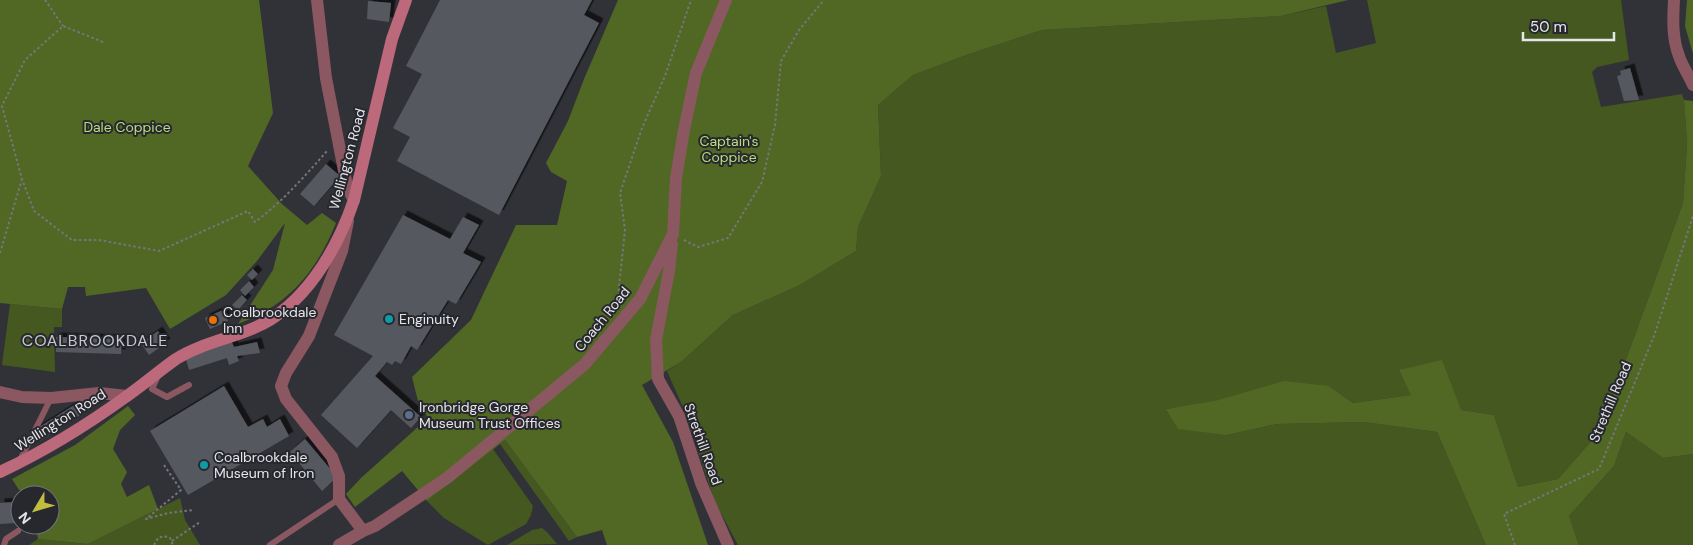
<svg xmlns="http://www.w3.org/2000/svg" width="1693" height="545" font-family="'DM Sans',sans-serif">
	<style>
		.green { fill: #455820 }
		.forest { fill: #516824 }
		.building { fill: #57585f; filter: url(#shadow) }
		.lines { fill: none; stroke-linecap: round; stroke-linejoin: round }
		.path { stroke: #75767b; stroke-width: 2; stroke-dasharray: 2.5 2.5; stroke-linecap: butt }
		.lane { stroke: #8b5761; stroke-width: 6 }
		.street { stroke: #8b5761; stroke-width: 12 }
		.secondary { stroke: #bb697b; stroke-width: 12 }
		.culture-dot { fill: #0f9aa8; stroke: #27282e; stroke-width: 2 }
		.food-dot { fill: #e8710a; stroke: #27282e; stroke-width: 2 }
		.service-dot { fill: #5c6f8a; stroke: #27282e; stroke-width: 2 }
		.labels { text-anchor: middle; stroke-width: 4; stroke-linejoin: round; paint-order: stroke }
		.park-label { font-size: 14px; fill: #b9dd7e; stroke: #27282e }
		.street-label { font-size: 14px; fill: #e6e6ea; stroke: #27282e }
		.poi-label { font-size: 14px; fill: #e6e6ea; stroke: #27282e; text-anchor: start }
		.quarter-label { font-size: 16px; letter-spacing: 1px; fill: #c6c7cf; stroke: #27282e }
	</style>
	<defs>
		<filter id="shadow"><feDropShadow dx="4.5" dy="-4.5" stdDeviation="0" flood-color="#0009"/></filter>
	</defs>
	<rect width="100%" height="100%" fill="#313238"/>
	<path class="green" d="M1367,0H1621L1629,60L1597,67L1592,72L1601,107L1682,94L1684,100L1687,144L1683,203L1600,431L1558,479L1518,487L1494,415L1461,410L1399,370L1412,395L1353,403L1329,386L1166,409L1227,435L1277,424L1364,422L1437,432L1486,545H738L715,502L686,414L667,371L681,362L733,315L800,285L856,251L858,227L881,176L878,105L913,75L969,54L1042,30L1281,16L1326,6L1336,53L1376,43Z
		M10,304L62,309V327H54L55,372L2,365Z
		M1626,432L1663,458L1693,454V545H1579L1569,516L1614,466Z
		M505,440L577,537L569,541L500,444Z
		M493,449L533,506L531,515L526,524L488,545L444,518L427,501Z
		M180,498L185,520L200,545H29L38,539L88,544Z
		M542,528L548,533L557,544L507,545L532,530Z"/>
	<path class="forest" d="M0,0H259L273,113L248,166L282,204L307,225L322,213L336,223C316,272 289,305 238,324L273,270L285,223L257,261L226,295L170,329L146,288L86,296L85,287H68L62,309L0,303Z
		M618,0H1348L1281,16L1042,30L969,54L913,75L878,105L881,176L858,227L856,251L800,285L733,315L681,362L642,385L673,442L708,545H607L602,530L577,537L505,440L427,501L402,471L355,507L346,494L361,478L428,418L418,401L412,377L471,320L516,225H557L567,181L551,172L546,163L568,121L584,79Z
		M1687,0H1693V54L1685,26Z
		M1684,100L1693,101V454L1663,458L1626,432L1614,466L1569,516L1579,545H1486L1437,432L1364,422L1277,424L1227,435L1178,429L1166,409L1215,401L1284,381L1329,386L1353,403L1411,395L1399,370L1442,360L1461,410L1494,415L1518,487L1558,479L1600,431L1683,203L1687,144Z
		M128,406L135,415L120,430L113,449L127,472L121,484L127,497L149,485L158,509L88,544L38,539L36,525H50V495H36V490H19L12,479L75,445Z"/>
	<path class="building" d="M440,0H592L584,15L599,23L499,215L397,161L410,137L393,128L422,74L406,66Z
		M368,1L391,3L389,22L367,19Z
		M1630,68L1639,100L1624,101L1617,76L1621,75L1620,71Z
		M326,164L340,176L314,206L300,194Z
		M403,215L450,239L463,217L479,225L463,253L481,262L456,304L448,300L417,350L411,346L401,364L395,361L392,365L387,362L375,376L421,417L411,428L391,410L357,448L321,415L373,356L334,335Z
		M253,269L258,274L252,280L247,275Z
		M249,281L254,287L245,296L240,290Z
		M242,295L247,300L238,310L232,305Z
		M223,310L228,321L210,329L205,318Z
		M158,331L166,343L149,355L141,343Z
		M56,337L122,339L121,354L56,352Z
		M231,340L234,347L257,342L260,353L237,356L239,361L229,365L227,358L189,370L185,356Z
		M224,386L248,427L263,419L267,427L280,419L289,436L188,495L150,431Z
		M90,395L97,404L40,441L33,431Z
		M305,439L337,477L322,491L290,452Z
		M14,502L15,523L0,524V503Z"/>
	<g class="lines">
		<path class="path" d="M45,0L63,26
			M103,42L63,26L25,60L2,106L22,179L34,211L72,240H99L159,251L248,211L255,222C282,202 305,176 327,151
			M684,240L698,247L728,238L762,182L775,125L781,61L799,30L824,0
			M0,253L22,179
			M617,306L625,230L620,193L642,128L665,76L691,0
			M164,465L181,490L146,519L168,513L193,510
			M172,541L200,522
			M154,545L158,538L164,536L170,538L173,545
			M1515,545L1504,514L1599,469L1654,336L1693,216"/>
		<path class="lane" d="M158,376L152,389L167,397L189,385
			M20,460L51,398
			M4,545L6,539L18,531
			M270,545L339,499"/>
		<path class="street" d="M317,0L326,78L346,181L349,191L354,200
			M1674,0C1673,19 1672,38 1679,56C1682,66 1689,75 1693,85
			M348,221L342,251L309,336L286,373L281,386L286,399L332,457L339,476V499L363,531
			M672,244L669,271L656,340L658,379L679,416L701,483L728,545
			M0,392L22,397L51,398L99,393L127,396
			M339,545L363,531L375,526L447,478L585,364L640,299L673,234L676,178L684,130L696,73L726,0"/>
		<path class="secondary" d="M0,472C45,451 87,425 127,396C144,384 159,371 176,359C200,344 228,339 254,328C304,307 337,250 354,200L392,39L406,0"/>
	</g>
	<g class="culture-dot">
		<circle cx="389" cy="319" r="5"/>
		<circle cx="204" cy="465" r="5"/>
	</g>
	<circle class="food-dot" cx="213" cy="320" r="5"/>
	<circle class="service-dot" cx="409" cy="415" r="5"/>
	<g class="labels">
		<g class="park-label">
			<text x="127" y="132">Dale Coppice</text>
			<text x="729" y="146">Captain's<tspan x="729" dy="16">Coppice</tspan></text>
		</g>
		<g class="street-label">
			<text transform="translate(347 159) rotate(-75)" y="5">Wellington Road</text>
			<text transform="translate(602 319) rotate(-51)" y="5">Coach Road</text>
			<text transform="translate(1610 402) rotate(-67)" y="5">Strethill Road</text>
			<text transform="translate(60 420) rotate(-32)" y="5">Wellington Road</text>
			<text transform="translate(703 444) rotate(70)" y="5">Strethill Road</text>
		</g>
		<g class="poi-label">
			<text x="223" y="317">Coalbrookdale<tspan x="223" dy="16">Inn</tspan></text>
			<text x="399" y="324">Enginuity</text>
			<text x="419" y="412">Ironbridge Gorge<tspan x="419" dy="16">Museum Trust Offices</tspan></text>
			<text x="214" y="462">Coalbrookdale<tspan x="214" dy="16">Museum of Iron</tspan></text>
		</g>
		<g class="quarter-label">
			<text x="95" y="346">COALBROOKDALE</text>
		</g>
	</g>
	<g transform="translate(35 510) rotate(232)"><circle r="24" fill="#27282e" stroke="#737479"/>
	<path d="M0-4L9 19L0 12L-9 19Z" fill="#c2bd3f"/>
	<text y="-8" font-size="14" font-weight="bold" text-anchor="middle" fill="#e6e6ea">N</text>
	</g>
	<path d="M1523 32v8h91v-8" fill="none" stroke="#e6e6ea" stroke-width="2.5"/>
	<text x="1530" y="32" font-size="15" fill="#e6e6ea" stroke="#27282e" stroke-width="4" paint-order="stroke">50 m</text>
</svg>
